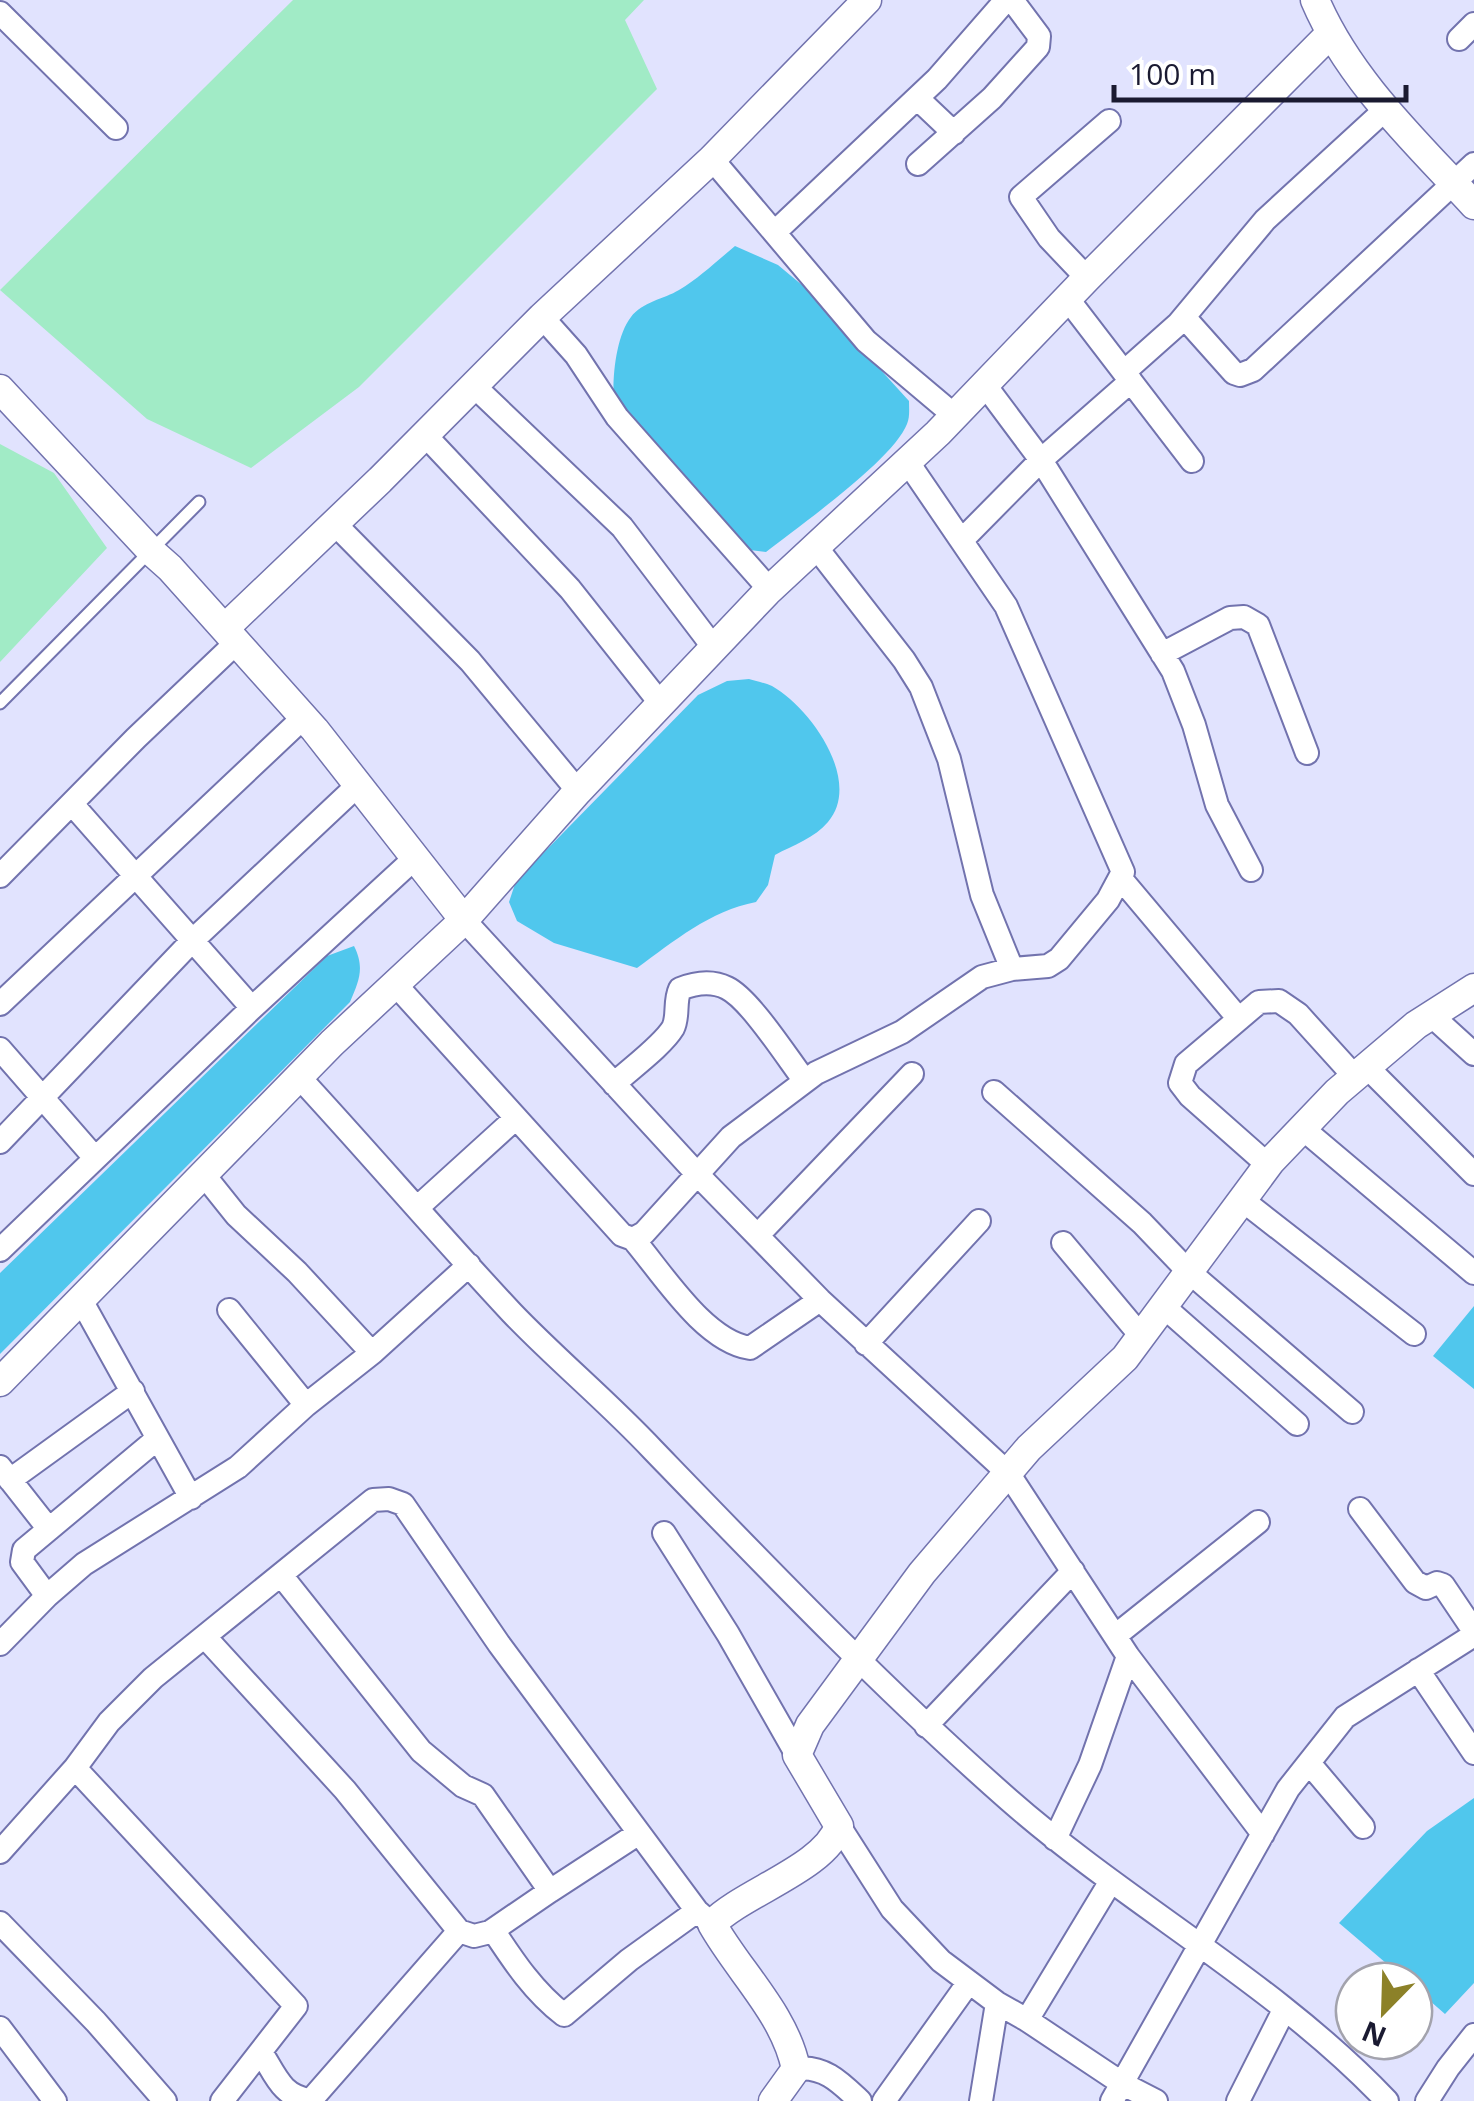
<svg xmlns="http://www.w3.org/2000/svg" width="1474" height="2101" font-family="'Open Sans',sans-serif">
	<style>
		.green { fill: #a1ebc6 }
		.water { fill: #50c7ed }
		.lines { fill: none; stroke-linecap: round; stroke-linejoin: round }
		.service-casing { stroke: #7273ae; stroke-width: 15 }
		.minor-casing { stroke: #7273ae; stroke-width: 26 }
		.tertiary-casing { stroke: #7273ae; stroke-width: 31 }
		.service { stroke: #fff; stroke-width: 11 }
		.minor { stroke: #fff; stroke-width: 22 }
		.tertiary { stroke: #fff; stroke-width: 28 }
	</style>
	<rect width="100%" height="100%" fill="#e1e3fe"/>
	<path class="green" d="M293,0H644L625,20L657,89L359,387L251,468L147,419L0,290Z
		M0,444L54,473L107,548L0,662Z"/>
	<path class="water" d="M735,246L778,265L808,290L909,401C909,409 910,417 907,424C893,460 799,526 766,552L750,550L614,401C612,378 616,336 631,317C642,302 664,299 679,290C699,278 717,261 735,246Z
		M749,679C756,681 765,683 772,686C810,707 863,781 828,822C815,838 793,845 775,855L768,885L756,902C710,911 674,941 637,968L554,943L517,921L509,902L516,881L698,695L727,681Z
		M354,946C365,968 359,981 350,1002L0,1354V1273L327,956Z
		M1474,1306V1389L1433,1356Z
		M1474,1798V1983L1445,2014L1414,1987V1981H1407L1339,1923L1427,1831Z"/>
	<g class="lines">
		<g class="service-casing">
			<path id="service" d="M0,703L199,502"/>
		</g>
		<g class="minor-casing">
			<path id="minor" d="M0,13L116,128
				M1459,39L1474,24
				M917,98L954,133
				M712,159L866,341L955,416
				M918,164L992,98L1038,47L1039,36L1012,0
				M775,232L937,79L1006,0
				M1087,278L1049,238L1021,197L1109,121
				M1067,298L1192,461
				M542,317L576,355L617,417L770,590
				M1184,317L1234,373L1240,375L1253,370L1474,164
				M1124,372L1178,324L1265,220L1387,108
				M985,385L1041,460L1173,671L1194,725L1217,805L1251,870
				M474,386L622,527L714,648
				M425,435L570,589L661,704
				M333,522L470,661L578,791
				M962,540L1041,460L1131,381
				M816,547L904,660L921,687L949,759L982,895L1012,969
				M1162,654L1230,618L1244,617L1258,625L1307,753
				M72,804L252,1008
				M0,876L136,738L237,642
				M1122,880L1239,1019
				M464,920L698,1175L820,1300L1008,1473L1128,1656L1263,1834
				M395,984L622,1235L633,1239L644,1233L731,1137L816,1073L902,1032L982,977L1012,969L1048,966L1059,959L1108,900L1123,872L1006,606L907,461
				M0,1004L304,717
				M1431,1015L1474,1054
				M0,1049L95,1158
				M1367,1067L1474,1174
				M299,1077C371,1155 440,1236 512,1313C557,1360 608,1402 653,1450C768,1569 884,1690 1009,1800C1130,1906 1276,1984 1387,2101
				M614,1084C630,1069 662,1046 673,1028C679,1016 674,1002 680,989C695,983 711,980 727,988C750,999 788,1059 805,1081
				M994,1092L1142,1223L1188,1271L1352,1412
				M1302,1128L1474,1273
				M0,1142L192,941L358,785
				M1268,1165L1190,1096L1180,1083L1186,1064L1259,1002L1279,1001L1298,1014L1355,1077
				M204,1175L236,1215L297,1272L372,1353
				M1241,1199L1414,1334
				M418,1207L516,1118
				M758,1235L912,1074
				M633,1239C663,1274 704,1341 750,1348L820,1300
				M1063,1243L1141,1336
				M0,1250L252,1008L415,858
				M81,1300L191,1498
				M1163,1306L1297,1424
				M229,1310L306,1405
				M866,1344L979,1221
				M0,1467L48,1528
				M10,1480L133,1391
				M1360,1509L1415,1582L1426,1588L1437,1583L1443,1585L1474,1631
				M664,1533L728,1634L797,1755
				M281,1575L421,1751L463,1786L483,1795L550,1891L639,1833
				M47,1596L22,1562L24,1550L157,1439
				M1115,1636L1258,1522
				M205,1637L345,1790L459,1931L474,1936L490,1932L550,1891
				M0,1644L47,1596L84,1564L238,1467L306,1405L372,1353L469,1265
				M1418,1670L1474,1753
				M926,1726L1073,1571
				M1309,1763L1363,1827
				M75,1768L296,2006L222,2101
				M839,1826L892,1909L941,1961L997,2003L1027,2020L1123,2084L1156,2101
				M1055,1839L1090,1765L1128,1656
				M0,1852L75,1768L109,1722L153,1678L373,1500L389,1499L403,1504L499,1644L697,1911L712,1924
				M0,1923L96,2022L165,2101
				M493,1930C514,1962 534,1992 564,2015L629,1960L697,1911
				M1027,2020L1111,1881
				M0,2028L55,2101
				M261,2052C276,2076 282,2097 311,2100L459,1931
				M796,2069C824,2065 841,2083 860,2101
				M884,2101L969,1982
				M981,2101L997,2003
				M1112,2101L1288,1789L1345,1717L1474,1635
				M1238,2101L1284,2010
				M1427,2101L1448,2068L1474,2035"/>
		</g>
		<g class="tertiary-casing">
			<path id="tertiary" d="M1315,0C1349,80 1416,142 1474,205
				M0,389L152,552L170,568L315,730L464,920L578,791L767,592L938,433L1087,278L1330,34
				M225,628L380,480L542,317L712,159L867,0
				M0,1382L332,1043L464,920
				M773,2101L796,2069C785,2014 739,1972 712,1924C743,1892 825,1868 839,1826L797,1755L810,1725L922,1573L1029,1448L1125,1358L1271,1161L1337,1092L1416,1025L1474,988"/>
		</g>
		<use href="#service" class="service"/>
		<use href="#minor" class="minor"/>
		<use href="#tertiary" class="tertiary"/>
	</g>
	<g transform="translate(1384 2011) rotate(203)"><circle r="48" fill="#ffffff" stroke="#a3a3ad" stroke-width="2.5"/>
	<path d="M0-8L18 38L0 25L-18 38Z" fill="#8c8128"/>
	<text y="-15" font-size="28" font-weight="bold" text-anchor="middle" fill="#1a1a31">N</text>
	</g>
	<path d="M1114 85v15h292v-15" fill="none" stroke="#1a1a31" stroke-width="5"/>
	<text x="1129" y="85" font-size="30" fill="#1a1a31" stroke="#ffffff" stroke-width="8" paint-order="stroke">100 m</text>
</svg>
